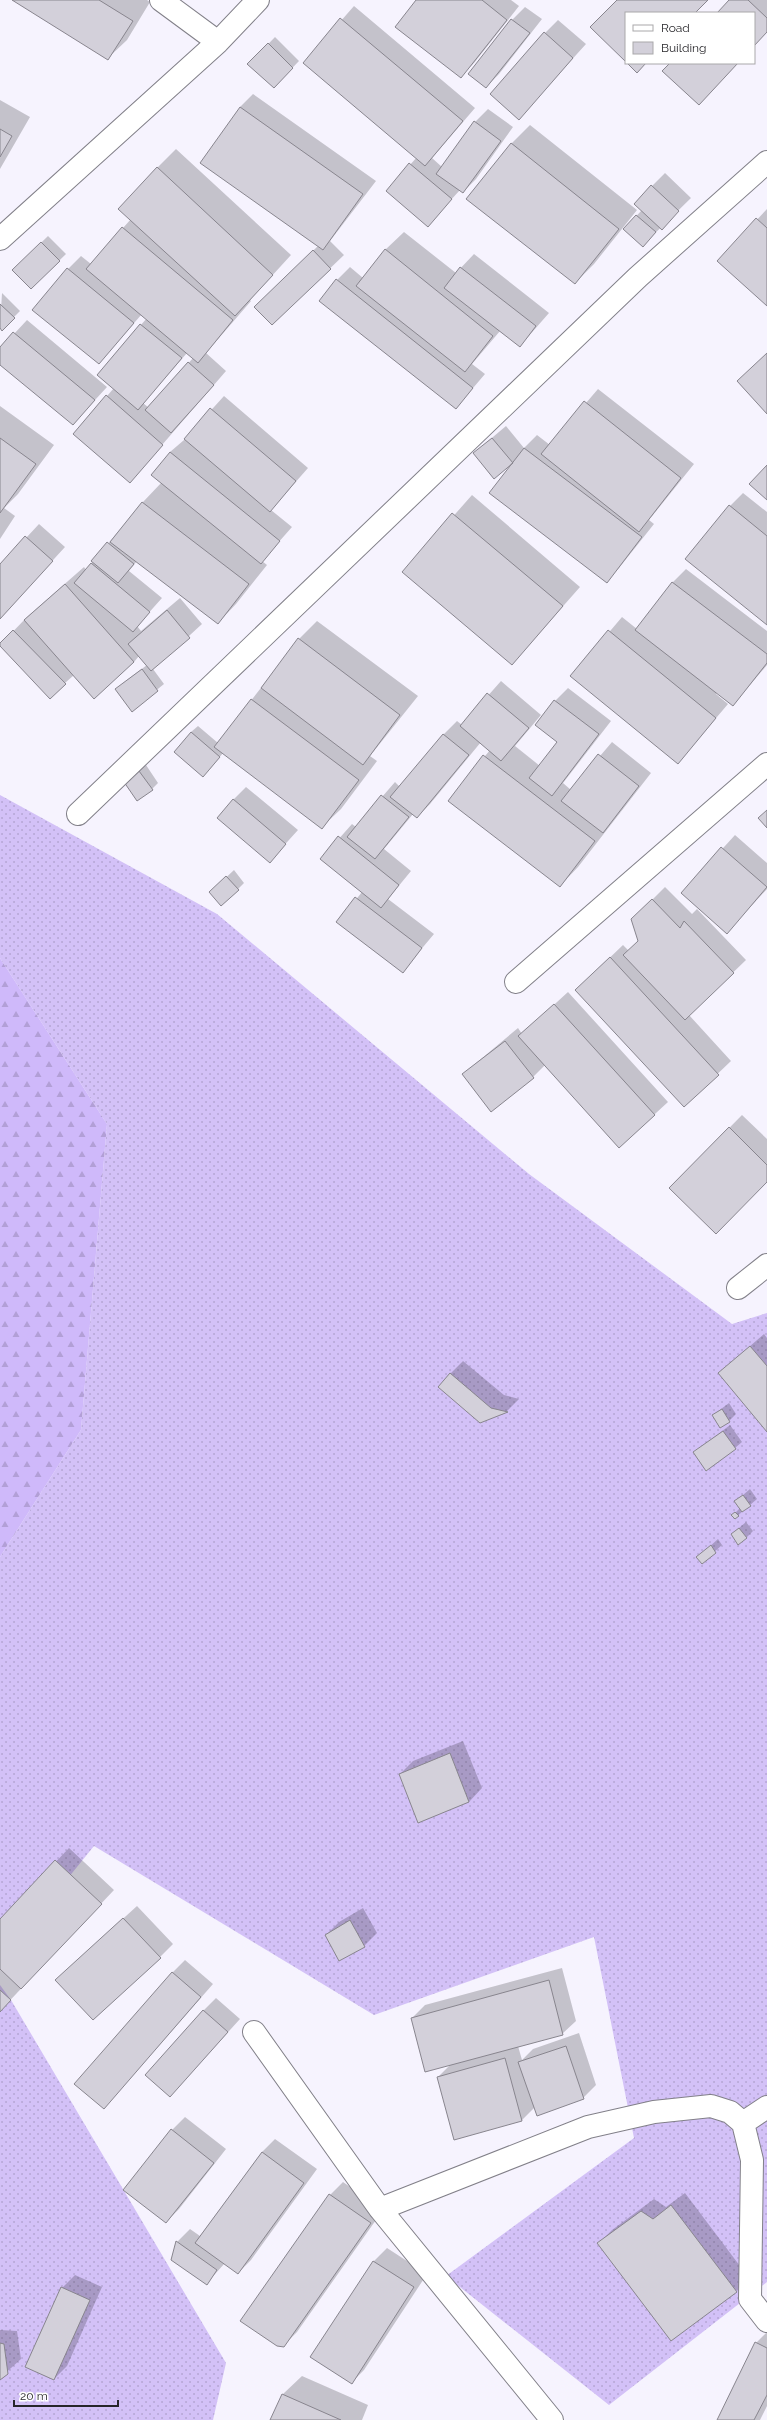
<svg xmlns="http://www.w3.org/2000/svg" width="767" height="2420" font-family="Raleway,sans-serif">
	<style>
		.grass { fill: url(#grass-dots) }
		.forest { fill: url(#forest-firs) }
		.shadow { fill: #0003; fill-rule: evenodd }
		.building { fill: #d3d0da; stroke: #88858e }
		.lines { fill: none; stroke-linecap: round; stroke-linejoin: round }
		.minor-casing { stroke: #828089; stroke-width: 24 }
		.minor { stroke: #fff; stroke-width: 22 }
	</style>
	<defs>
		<pattern id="grass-dots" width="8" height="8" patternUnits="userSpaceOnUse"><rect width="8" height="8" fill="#d3c1f7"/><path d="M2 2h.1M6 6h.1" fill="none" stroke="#b5a6d4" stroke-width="1.8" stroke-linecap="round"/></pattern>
		<pattern id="forest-firs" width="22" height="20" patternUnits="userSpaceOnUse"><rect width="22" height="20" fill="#cfb9fa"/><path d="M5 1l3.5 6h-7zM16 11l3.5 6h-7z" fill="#b29fd6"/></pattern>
	</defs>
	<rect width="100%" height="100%" fill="#f6f3fe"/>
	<path class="grass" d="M0,795L217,914L529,1174L732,1324L767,1313V2282L609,2405L446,2276L634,2138L594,1937L374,2015L94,1846L0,1962V1557L81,1430L107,1124L0,958Z
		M0,1985L11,2000L226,2363L213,2420H0Z"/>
	<path class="forest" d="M0,958L107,1124L81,1430L0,1557Z"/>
	<path class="shadow" d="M13,0H147L150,2L127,40L108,58Z
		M417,0H511L519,6L474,63L461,76Z
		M731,0H767V32L754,45V13H718Z
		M354,6L475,108L432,158L442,167L475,122L488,109L513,127L476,179L463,192L460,190L428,225L387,191L417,157L304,63Z
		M525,7L542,19L499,74L486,87L470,74L512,20Z
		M558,20L586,44L519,118L545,33Z
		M275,37L299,61L274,87L249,64Z
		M253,94L376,181L330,241L344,255L272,324L268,294L318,246L240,107Z
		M0,100L30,117L0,169Z
		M530,125L637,210L594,264L575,283L511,144Z
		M176,149L291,255L250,300L251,301L206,353L226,371L130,482L107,396L114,388L98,374L147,318L142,314L99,363L68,269L81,256L91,264L131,219L157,168ZM187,353L193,358L149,408L143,403Z
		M665,173L691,198L643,245L624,229L642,210L652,186Z
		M767,209V305L718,261Z
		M404,232L456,273L474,254L549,313L520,346L500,331L472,364L485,374L456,408L337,280L350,267L363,278L385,250Z
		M48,236L66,254L31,288L13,270Z
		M2,293L20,311L2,329L0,327Z
		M27,320L107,387L73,424L0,363V349Z
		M598,389L694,464L649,520L654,524L619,568L606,582L512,464L474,453L506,426L524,448L537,435L550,445Z
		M224,396L308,468L271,510L292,527L262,561L267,565L236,604L218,623L137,561L129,571L162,598L137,626L141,631L180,598L202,624L153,669L164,684L132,710L123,683L147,665L139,656L134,662L74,675L65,683L0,645L27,617L84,567L86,570L143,502L162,482L170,452L184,440Z
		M0,406L54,445L18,494L4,508L15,516L0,539Z
		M743,493L767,512V624L730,506Z
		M472,495L580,587L512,664L404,572Z
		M39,524L65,547L0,618V566Z
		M686,569L767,631V665L733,705L717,692L716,694L728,704L678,763L572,676L622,617L637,629L673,582Z
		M317,621L418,696L370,756L377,761L341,809L322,827L223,753L210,769L191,732L198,726L218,743L299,639Z
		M501,681L541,715L515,746L540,766L558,741L555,701L568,688L611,721L563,783L571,790L612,742L651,773L578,867L560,886L449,800L490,750L481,742L430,804L417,817L413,814L384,849L411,871L388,899L434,934L403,971L338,922L362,892L321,859L352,824L356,827L395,782L400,787L444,734L457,721L462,725Z
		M146,765L158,783L152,789L132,775Z
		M246,787L298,830L270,861L233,800Z
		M735,835L767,863V889L727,932L682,893Z
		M234,870L244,883L238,889L217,886Z
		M665,887L692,914L697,909L746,960L689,1015L731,1061L684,1106L576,990L623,945L629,951L639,941L646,906Z
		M568,992L668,1102L619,1147L545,1065L533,1077L463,1074L518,1028L522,1034Z
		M742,1115L767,1139V1181L670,1188Z
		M764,1334L767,1338V1430L719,1373Z
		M463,1361L504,1395L519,1399L507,1411L480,1422L450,1374Z
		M729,1403L736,1414L729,1421L713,1415Z
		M730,1425L742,1442L735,1448L695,1452Z
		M750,1489L757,1499L735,1518L733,1515L740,1508L736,1501Z
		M746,1522L753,1531L746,1538L732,1534Z
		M718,1539L722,1545L702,1563L698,1557Z
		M463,1741L482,1788L469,1802L419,1822L400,1774L413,1761Z
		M69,1848L114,1890L0,2011V1920Z
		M137,1906L173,1944L160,1957L70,1967Z
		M363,1908L377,1933L364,1946L326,1935L339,1922Z
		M185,1960L213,1984L104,2108L172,1973Z
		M562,1968L576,2021L562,2034L518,2046L522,2060L533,2049L579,2033L596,2085L583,2098L535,2107L522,2120L438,2077L452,2063L412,2018L425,2005Z
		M216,1998L240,2019L170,2096L203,2011Z
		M185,2117L226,2149L179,2209L166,2222L172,2130Z
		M275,2139L317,2169L251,2260L238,2273L225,2263L206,2284L177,2242L190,2229L200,2236L262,2152Z
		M343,2182L383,2210L297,2332L283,2346L330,2195Z
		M685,2193L749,2278L736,2291L672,2340L599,2243L612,2230L654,2199L666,2207Z
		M387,2248L427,2274L364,2370L351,2383L312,2357L374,2261Z
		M75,2275L102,2287L67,2366L54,2379L62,2288Z
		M0,2330L17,2331L21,2359L0,2378Z
		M767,2332V2406L760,2420H718L756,2343Z
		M302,2376L368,2405L362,2420H271L283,2394Z"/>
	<path class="building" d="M12,0H99L133,21L108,60Z
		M416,0H482L507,20L461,78L395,27Z
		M617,0H708L695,13H626V62L590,27Z
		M729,0H748L767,18V32L754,46V13H717Z
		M340,18L463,121L425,166L303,63Z
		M511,19L530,33L486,88L468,74Z
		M544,32L573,58L519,120L490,94Z
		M268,43L293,68L274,88L247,64Z
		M627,63H646L637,73Z
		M670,63H738L699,105L662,71Z
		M240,107L363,194L323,250L200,163Z
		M474,121L501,141L463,193L436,174Z
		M0,129L12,136L0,157Z
		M511,143L619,229L575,284L466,199Z
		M409,163L452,199L428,227L386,191Z
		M157,167L273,275L235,316L118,209Z
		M651,185L679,211L662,230L634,204Z
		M636,215L656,232L643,247L623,229Z
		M756,218L767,228V306L717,261Z
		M122,227L233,320L198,363L86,269Z
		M41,242L60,261L31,289L12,270Z
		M385,249L493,336L465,372L356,286Z
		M313,250L331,269L272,325L254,307Z
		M460,267L536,326L520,347L444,288Z
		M67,268L134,323L99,364L32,310Z
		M336,279L473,388L456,409L319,301Z
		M0,304L15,318L2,331L0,328Z
		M140,324L182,358L138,410L97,375Z
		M13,332L95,400L73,425L0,365V347Z
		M767,353V414L737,381Z
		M188,362L214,385L171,433L145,410Z
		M106,395L163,445L130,483L73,434Z
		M584,401L681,478L639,532L541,454Z
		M210,408L296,481L270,512L184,439Z
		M0,438L36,464L0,513Z
		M492,438L513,463L494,479L473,453Z
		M524,448L642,537L607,583L489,493Z
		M170,452L280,541L261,564L151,475Z
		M767,465V500L749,484Z
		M142,502L249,584L218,624L110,542Z
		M729,505L767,536V625L685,559Z
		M452,513L563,606L512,665L402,572Z
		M25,536L53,561L0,619V564Z
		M107,542L134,564L118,583L91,561Z
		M91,563L150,612L133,632L74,583Z
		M672,582L767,654V663L733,706L635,630Z
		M65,584L134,662L94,699L24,620Z
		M167,610L190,638L151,671L128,644Z
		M13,630L66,684L50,699L0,646V643Z
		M608,630L716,718L678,764L570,676Z
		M298,638L400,715L363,765L261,688Z
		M142,669L158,691L132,712L115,689Z
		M487,693L529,728L501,761L460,726Z
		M251,699L359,780L322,829L214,747Z
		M554,700L599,734L552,796L529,778L557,742L535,725Z
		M191,732L220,757L203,777L174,752Z
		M443,734L469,755L417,818L390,797Z
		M598,754L639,786L603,833L561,801Z
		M483,755L595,841L560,887L448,801Z
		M139,771L153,790L137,801L124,782Z
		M381,795L409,817L375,859L347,837Z
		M233,799L286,844L270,863L217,818Z
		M767,810V828L758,818Z
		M338,836L399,885L381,908L320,859Z
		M721,847L767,887L727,934L681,893Z
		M226,876L239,890L221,906L209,892Z
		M355,897L422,948L403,973L336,922Z
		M652,899L680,928L684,921L734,973L685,1020L623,955L638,941L631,919Z
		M610,957L719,1075L684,1107L575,990Z
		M554,1004L655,1115L619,1148L518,1036Z
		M505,1041L534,1078L491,1112L462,1074Z
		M729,1127L767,1165V1182L716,1234L669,1188Z
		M750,1346L767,1366V1432L718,1373Z
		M450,1373L491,1408L508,1412L480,1423L438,1387Z
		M722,1409L730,1422L720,1428L712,1415Z
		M723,1431L736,1449L706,1471L693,1452Z
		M743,1495L751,1506L742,1512L734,1501Z
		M735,1512L739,1516L735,1519L731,1515Z
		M739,1528L747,1538L738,1545L731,1534Z
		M711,1545L716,1553L702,1564L696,1557Z
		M450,1753L469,1802L418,1823L399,1774Z
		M55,1860L102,1904L21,1989L0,1969V1919Z
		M123,1918L161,1958L93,2020L55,1980Z
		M350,1920L365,1947L339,1961L325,1935Z
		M172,1972L201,1997L104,2109L74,2084Z
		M549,1980L563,2035L425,2072L411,2018Z
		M0,1990L11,2000L0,2012Z
		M203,2010L228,2032L170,2097L145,2075Z
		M566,2046L584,2099L537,2116L518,2062Z
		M505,2058L522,2121L454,2140L437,2077Z
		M171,2129L214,2163L166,2223L123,2190Z
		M262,2152L304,2183L238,2274L195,2243Z
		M329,2194L371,2223L284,2347L277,2346L240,2321Z
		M671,2205L737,2292L671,2341L597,2243L641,2211L653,2219Z
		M176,2241L217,2270L207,2285L171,2260Z
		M373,2261L414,2287L352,2384L310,2357Z
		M61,2287L90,2300L54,2380L25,2367Z
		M755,2342L767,2348V2395L754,2420H717Z
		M0,2343L4,2344L8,2374L0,2380Z
		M282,2394L341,2420H270Z"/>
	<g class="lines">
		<g class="minor-casing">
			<path id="minor" d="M161,0L218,42
				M0,239L218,42L258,0
				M78,814L638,277L767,162
				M516,982L767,764
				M738,1288L767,1265
				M254,2032L380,2209L552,2420
				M743,2123L767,2107
				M380,2209L588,2127L654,2112L711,2106L730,2112L743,2123L752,2160L750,2299L767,2321"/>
		</g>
		<use href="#minor" class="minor"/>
	</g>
	<rect x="625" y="12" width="130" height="52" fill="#ffffff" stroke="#a9a8aa"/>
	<rect x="633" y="25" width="20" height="6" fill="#ffffff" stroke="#a9a8aa"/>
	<text x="661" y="32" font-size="12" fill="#27262a">Road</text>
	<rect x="633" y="42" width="20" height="12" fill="#d3d0da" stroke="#a9a8aa"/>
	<text x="661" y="52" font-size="12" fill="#27262a">Building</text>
	<path d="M14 2400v6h104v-6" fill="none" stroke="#27262a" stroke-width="2"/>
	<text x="20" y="2400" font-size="12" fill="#27262a" stroke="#ffffff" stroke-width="3" paint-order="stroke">20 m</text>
</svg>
